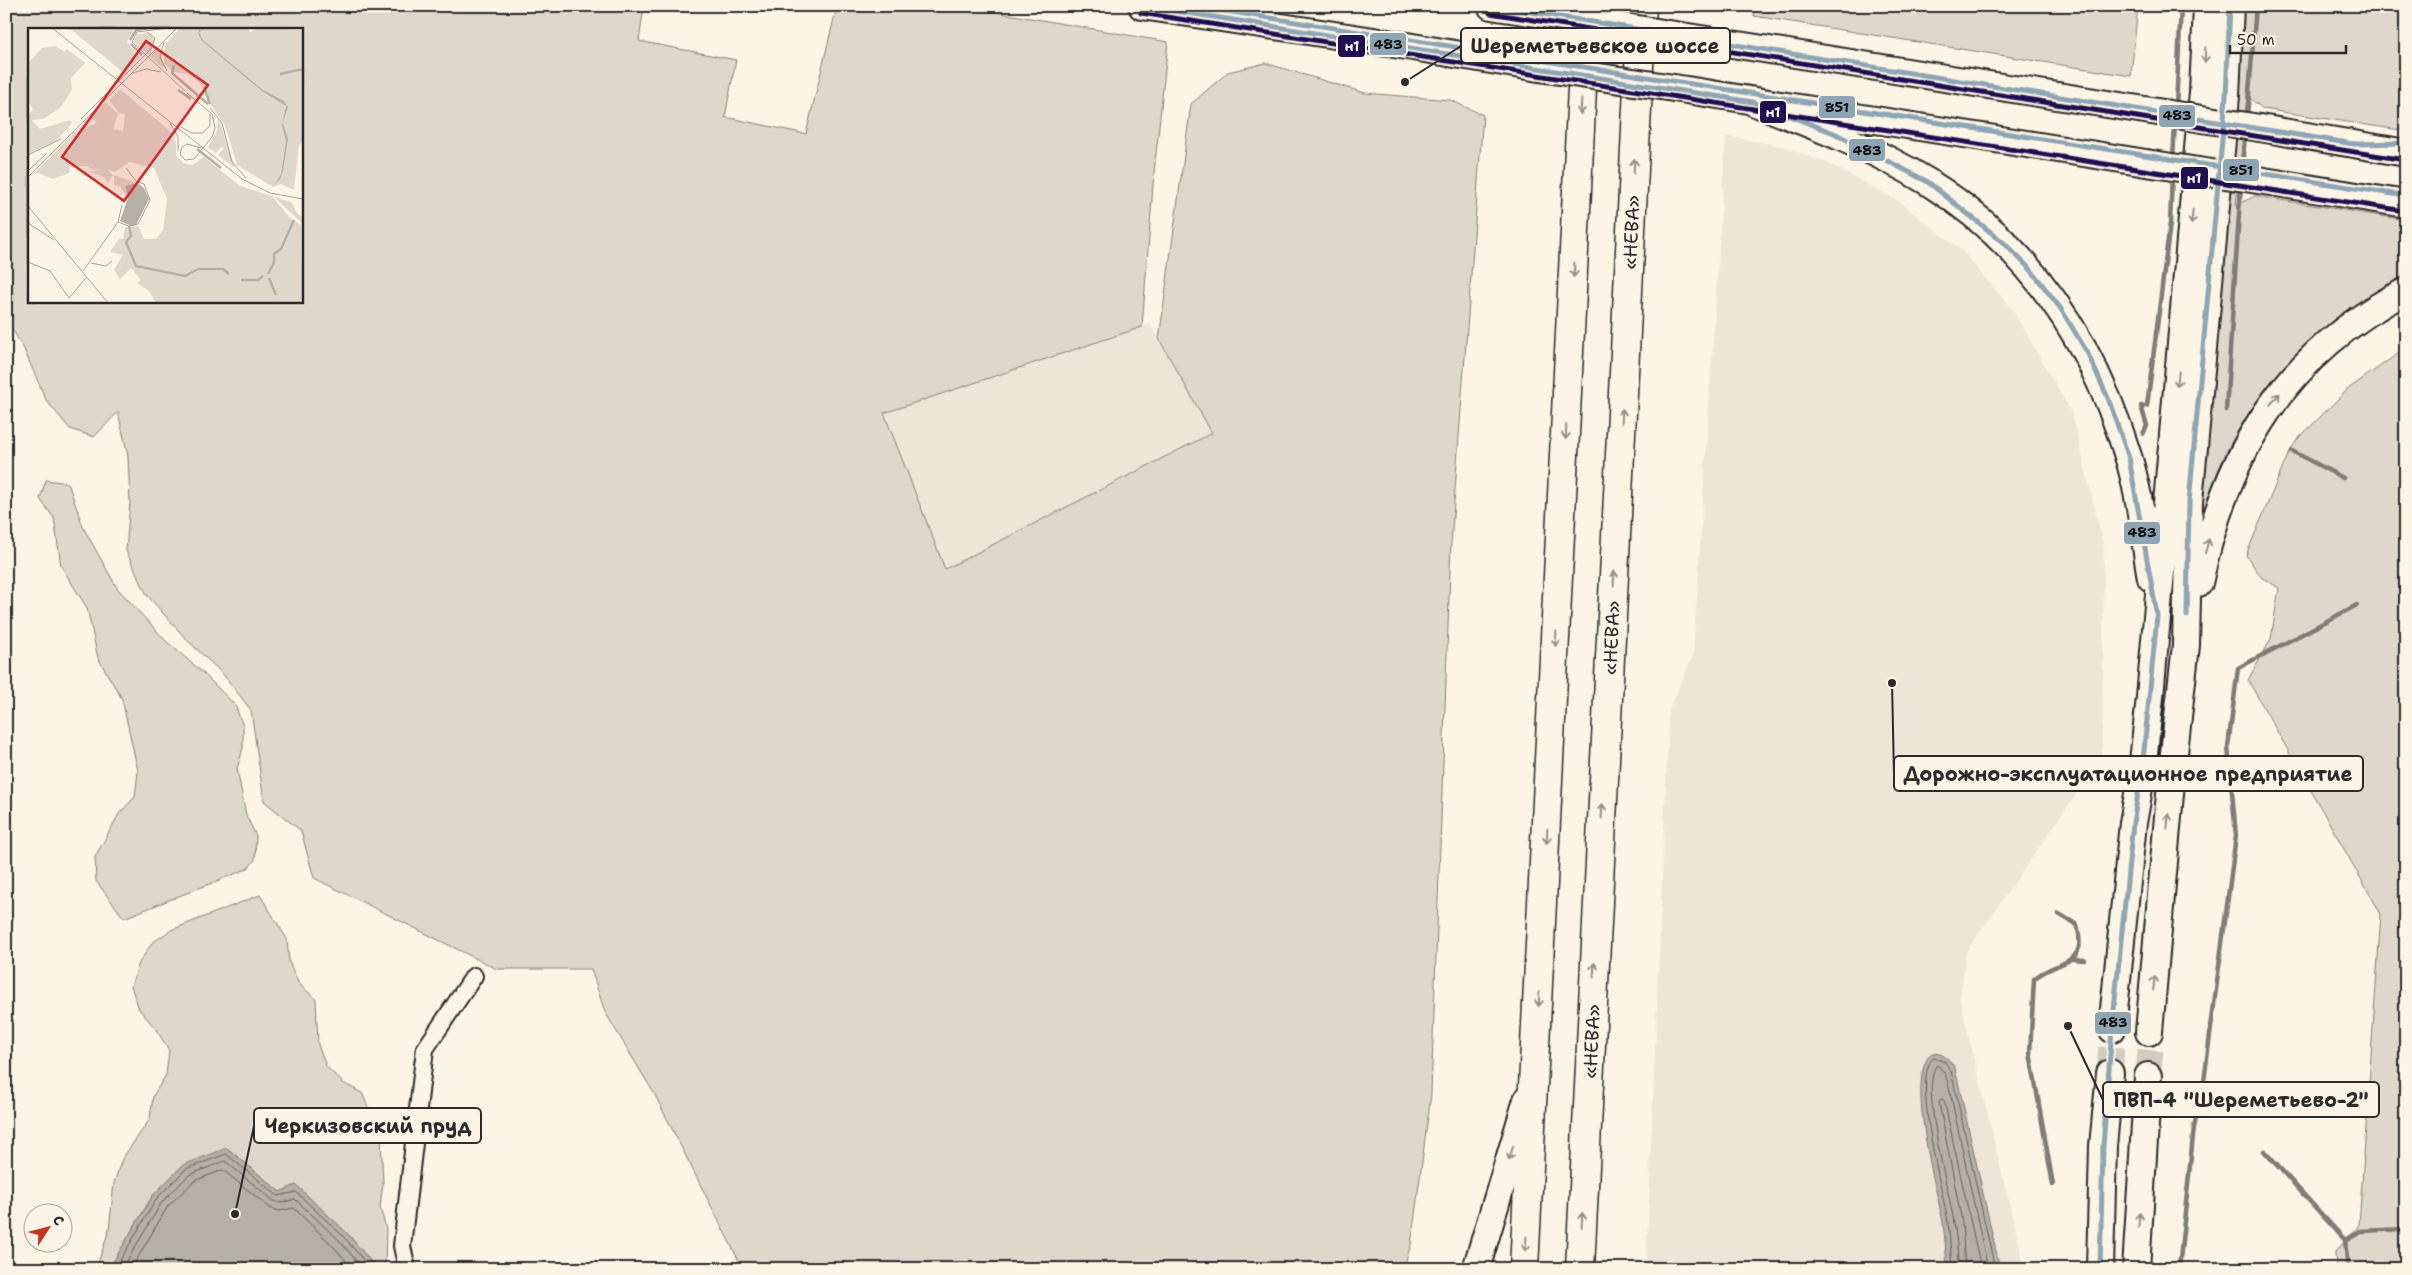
<svg xmlns="http://www.w3.org/2000/svg" width="2412" height="1275" font-family="'Shantell Sans',sans-serif">
	<style>
		.built { fill: #ece6d7 }
		.green { fill: #ded8ca; stroke: #84827a; fill-rule: evenodd }
		.water { fill: #b4b0a5; stroke: #7d7b74 }
		.lines { fill: none; stroke-linecap: round; stroke-linejoin: round }
		.shore { stroke: #62605c; stroke-width: 1 }
		.stream { stroke: #7d7b74; stroke-width: 4.5 }
		.primary-tunnel { stroke: #d2cdc0; stroke-width: 26; stroke-dasharray: 26 13; stroke-linecap: butt }
		.street-casing { stroke: #2b2b2b; stroke-width: 20 }
		.primary-casing { stroke: #2b2b2b; stroke-width: 30 }
		.highway-casing { stroke: #2b2b2b; stroke-width: 31 }
		.street { stroke: #fcf5e5; stroke-width: 16 }
		.primary { stroke: #fcf5e5; stroke-width: 26 }
		.highway { stroke: #fcf5e5; stroke-width: 28 }
		.primary-bridge-casing { stroke: #2b2b2b; stroke-width: 30; stroke-linecap: butt }
		.primary-bridge { stroke: #fcf5e5; stroke-width: 26 }
		.bus-1-casing { stroke: #fcf5e5; stroke-width: 9 }
		.bus-2-casing { stroke: #fcf5e5; stroke-width: 9 }
		.bus-3-casing { stroke: #fcf5e5; stroke-width: 9 }
		.bus-1 { stroke: #8da5b5; stroke-width: 5 }
		.bus-2 { stroke: #1f1051; stroke-width: 5 }
		.bus-3 { stroke: #8da5b5; stroke-width: 5 }
		.oneway { stroke: #949088 }
		.labels { text-anchor: middle; stroke-width: 4; stroke-linejoin: round; paint-order: stroke }
		.street-label { font-size: 19px; fill: #2b2b2b; stroke: #fcf5e5 }
		.inset-river { fill: none; stroke: #b4b0a5; stroke-width: 2.5 }
		.inset-road { fill: none; stroke: #a8a49b; stroke-width: 1 }
		.view { fill: #d62828; fill-opacity: 0.15; stroke: #d62828; stroke-width: 2.5 }
		.inset-edge { fill: none; stroke: #2b2b2b; stroke-width: 2.5 }
		.leader { fill: none; stroke: #2b2b2b; stroke-width: 2 }
		.callout-dot { fill: #2b2b2b; stroke: #fcf5e5; stroke-width: 2 }
		.callout { fill: #fcf5e5; stroke: #2b2b2b; stroke-width: 2 }
		.callout-label { font-size: 20px; text-anchor: middle; font-weight: bold; fill: #2b2b2b }
		.line-badge { stroke: #fcf5e5; stroke-width: 2 }
		.badge-label { font-size: 14px; text-anchor: middle; font-weight: bold; fill: #fff }
		.pale-badge-label { font-size: 14px; text-anchor: middle; font-weight: bold; fill: #111 }
	</style>
	<rect width="100%" height="100%" fill="#fcf5e5"/>
	<filter id="ink" filterUnits="userSpaceOnUse"><feTurbulence type="fractalNoise" baseFrequency=".02" numOctaves="2"/><feDisplacementMap in="SourceGraphic" scale="10" xChannelSelector="R" yChannelSelector="G"/><feConvolveMatrix kernelMatrix="1 2 1 2 8 2 1 2 1" color-interpolation-filters="sRGB"/></filter>
	<g filter="url(#ink)">
		<path class="built" d="M1726,136L1782,146L1827,163L1895,199L1961,250L2013,310L2072,413L2104,548L2102,757L1966,952L1960,999L2025,1269H1646L1669,710L1693,656Z
			M1150,324L1212,433L945,569L884,413Z"/>
		<path class="green" d="M6,6H644L639,41L736,60L725,117L806,134L837,6H961L1168,42L1154,173L1142,327L884,413L945,569L1212,433L1159,339L1191,104L1228,72L1265,63L1365,93L1450,100L1483,115L1451,543L1431,1094L1411,1245L1403,1269H743L655,1095L605,1012L591,969H497L314,878L301,831L264,801L251,710L222,673L188,641L147,595L126,551L130,502L128,456L118,412L94,437L70,429L46,400L23,347L6,319ZM29,29H301V301H29Z
			M1755,6H2138L2131,76L1754,16Z
			M2240,6H2406V131L2263,109L2247,96L2236,205L2255,196L2406,220V278C2334,307 2273,370 2234,437C2220,462 2210,491 2201,518Z
			M2406,348V1269H2336L2335,1252L2359,1225L2381,914L2248,680L2271,639L2279,588L2261,577L2246,555L2288,455L2297,440L2348,389Z
			M46,480L68,483L83,527L117,588L166,641L202,672L235,705L243,726V748L237,769L246,815L256,836L255,860L247,869L124,918L96,881L95,857L119,814L135,797L138,771L122,699L98,658L87,608L61,566L54,518L40,499Z
			M260,895L287,939L289,962L299,984L316,999L318,1045L326,1066L343,1083L362,1093L381,1137L383,1184L380,1207L386,1229L385,1269H377L348,1234L296,1185L280,1192L227,1148L153,1195L109,1269H96L109,1230L114,1183L122,1159L150,1119L153,1096L166,1075L169,1050L155,1028L139,1009L131,986L139,963L152,943L171,930Z"/>
		<path class="water" d="M1932,1053C1944,1053 1949,1059 1955,1068L2000,1269H1947C1946,1254 1945,1238 1943,1223C1937,1189 1904,1076 1932,1053Z
			M227,1148L280,1192L296,1185L348,1234L377,1269H109L153,1195L183,1165Z"/>
		<g class="lines">
			<path class="shore" d="M115,1269L157,1198L186,1169L226,1154L278,1196L296,1192L344,1237L371,1269
				M122,1269L162,1202L189,1175L225,1161L274,1201L281,1203L295,1199L340,1241L363,1269
				M131,1269L168,1206L194,1181L223,1170L270,1208L279,1211L294,1208L334,1247L353,1269
				M1952,1269C1951,1254 1950,1238 1948,1223C1944,1195 1910,1073 1934,1058L1945,1062L1951,1071L1995,1269
				M1958,1269C1958,1254 1957,1238 1954,1223C1950,1194 1919,1085 1937,1065L1945,1073L1949,1087L1988,1269
				M1965,1269L1962,1222L1939,1103L1941,1099L1944,1100L1981,1269"/>
			<path class="stream" d="M2176,107L2181,6
				M2247,117L2256,6
				M2173,160L2175,122
				M2242,169L2245,135
				M2226,410L2241,184
				M2143,434L2147,426L2141,406H2147L2170,223L2172,175
				M2292,451L2343,478
				M2073,959L2084,960
				M2264,1151L2345,1240L2348,1269
				M2053,1185L2030,1053L2034,979C2055,959 2089,969 2077,925L2059,914
				M2345,1240L2360,1231L2406,1229
				M2179,1269L2194,1127L2203,1089L2236,836L2228,747L2238,668L2357,605"/>
			<path class="primary-tunnel" d="M2110,1073L2112,1029
				M2148,1076L2151,1046L2149,1032"/>
			<g class="street-casing">
				<path id="street" d="M407,1269L402,1246L425,1049L474,976"/>
			</g>
			<g class="primary-casing">
				<path id="primary" d="M1142,6L1407,46L1539,68
					M1491,6L1543,14
					M1682,36L2151,111
					M1674,88L2146,163
					M1753,102C1813,125 1873,148 1928,182C2030,246 2093,342 2128,456C2140,494 2144,538 2151,578
					M2260,128L2406,153
					M2258,180L2406,204
					M2199,583C2226,453 2285,353 2406,291
					M2112,1029L2133,823L2142,771L2150,697L2203,92L2207,6
					M2149,1032L2172,771L2186,645L2189,502L2226,96L2230,6
					M1476,1269L1527,1100
					M2100,1269L2103,1146L2110,1073
					M2136,1269L2148,1076"/>
			</g>
			<g class="highway-casing">
				<g id="highway">
					<path d="M1524,1269L1586,6"/>
					<path id="s1" d="M1580,1269L1642,6"/>
				</g>
			</g>
			<use href="#street" class="street"/>
			<use href="#primary" class="primary"/>
			<use href="#highway" class="highway"/>
			<g class="primary-bridge-casing">
				<path id="primary-bridge" d="M1543,14L1682,36
					M1539,68L1674,88
					M2151,111L2260,128
					M2146,163L2258,180"/>
			</g>
			<use href="#primary-bridge" class="primary-bridge"/>
			<g class="bus-1-casing">
				<path id="bus-1" d="M1144,6L1753,102L1834,133L1928,182L2003,242L2031,270L2061,309L2087,352L2108,398L2129,458L2157,616L2142,771L2133,823L2112,1029L2103,1146L2100,1269
					M1493,6L2354,144L2406,143
					M2187,616L2189,502L2226,96L2230,6"/>
			</g>
			<g class="bus-2-casing">
				<path id="bus-2" d="M1141,13L2405,211
					M1490,13L2405,160"/>
			</g>
			<g class="bus-3-casing">
				<path id="bus-3" d="M1194,6L2406,196"/>
			</g>
			<use href="#bus-1" class="bus-1"/>
			<use href="#bus-2" class="bus-2"/>
			<use href="#bus-3" class="bus-3"/>
		</g>
		<defs><path id="oneway-shaft" d="M-6 0H5M1.5-3L5.5 0L1.5 3" fill="none" stroke-width="1.6" stroke-linecap="round" stroke-linejoin="round" transform="scale(1.25)"/></defs>
		<g class="oneway">
			<use href="#oneway-shaft" transform="translate(2205 55) rotate(93)"/>
			<use href="#oneway-shaft" transform="translate(1581 107) rotate(93)"/>
			<use href="#oneway-shaft" transform="translate(1634 166) rotate(-87)"/>
			<use href="#oneway-shaft" transform="translate(2192 217) rotate(95)"/>
			<use href="#oneway-shaft" transform="translate(1574 270) rotate(93)"/>
			<use href="#oneway-shaft" transform="translate(2178 379) rotate(95)"/>
			<use href="#oneway-shaft" transform="translate(2275 399) rotate(-50)"/>
			<use href="#oneway-shaft" transform="translate(1622 416) rotate(-87)"/>
			<use href="#oneway-shaft" transform="translate(1566 432) rotate(93)"/>
			<use href="#oneway-shaft" transform="translate(2207 546) rotate(-75)"/>
			<use href="#oneway-shaft" transform="translate(1614 578) rotate(-87)"/>
			<use href="#oneway-shaft" transform="translate(1556 639) rotate(93)"/>
			<use href="#oneway-shaft" transform="translate(1602 811) rotate(-87)"/>
			<use href="#oneway-shaft" transform="translate(2168 821) rotate(-85)"/>
			<use href="#oneway-shaft" transform="translate(1547 836) rotate(93)"/>
			<use href="#oneway-shaft" transform="translate(1594 970) rotate(-87)"/>
			<use href="#oneway-shaft" transform="translate(2154 983) rotate(-84)"/>
			<use href="#oneway-shaft" transform="translate(1539 999) rotate(93)"/>
			<use href="#oneway-shaft" transform="translate(1511 1153) rotate(107)"/>
			<use href="#oneway-shaft" transform="translate(1582 1220) rotate(-87)"/>
			<use href="#oneway-shaft" transform="translate(2139 1220) rotate(-86)"/>
			<use href="#oneway-shaft" transform="translate(1526 1244) rotate(93)"/>
		</g>
	</g>
	<g class="labels">
		<g class="street-label">
			<text dy="7" stroke="none"><textPath href="#s1" startOffset="1038">«НЕВА»</textPath></text>
			<text dy="7" stroke="none"><textPath href="#s1" startOffset="632">«НЕВА»</textPath></text>
			<text dy="7" stroke="none"><textPath href="#s1" startOffset="228">«НЕВА»</textPath></text>
		</g>
	</g>
	<g transform="translate(28 28)">
		<rect width="275" height="275" fill="#fcf5e5"/>
		<path d="M41,0H106L99,14L112,29L96,45ZM152,0H176L172,1L170,6L174,13L236,63L256,75L235,62L175,12L171,4L178,0H220L222,4L230,0L275,2V112L271,118L266,162L253,156L245,159L249,155L255,143L259,115V109L255,95L259,84V77L256,75L258,83L254,98L258,113L253,146L245,159L209,137L197,97L182,76L175,58L161,46L145,44L136,35L137,17ZM121,5L127,12L122,28L135,15L132,20L136,41L106,14L109,6ZM27,18L37,24L39,21L57,35L43,50L44,62L32,80L15,91L4,92L12,101L42,92L44,95L28,113L0,126V88L5,81L0,74V35L14,20ZM92,61L143,104L148,114V127L155,135L164,137L176,129L212,158L244,168L261,189L273,197L275,275H250L248,272L249,275H128L121,263L109,255L113,252L103,240L92,251L86,242L95,227L82,224L91,211H95L97,199L110,198L116,211H128L135,202L139,171L126,140L102,134L87,144L79,142L85,147L80,155L76,149L59,143H67L75,141L65,142L59,138L42,139L41,145L25,151L7,144L55,96L59,99L69,95L64,89L77,74L90,85L85,101L95,103L97,86L91,85L81,72ZM190,89L207,140L190,127L196,120L193,119L188,125L180,119L189,103ZM86,147L109,155L97,160L100,170L92,158L86,157ZM245,168L264,175L268,184L275,190V196Z" fill="#ded8ca"/>
		<path d="M178,0L171,4L175,12L235,62L256,73L260,79L255,95L260,111L255,143L252,151L245,159L253,146L258,113L254,98L258,78L234,63L174,13L170,6L171,2ZM109,155L116,160L121,171L108,197L104,198L92,193L100,170L97,158Z" fill="#b4b0a5"/>
		<path class="inset-river" d="M102,12L108,2L121,0M103,16L114,27M146,37L144,45L180,76M252,46L275,41M176,59L182,76M150,62L163,71M169,121L193,140M101,198L103,208L98,214L108,238L157,248L170,241H195L201,246M240,246L246,235V226L253,221L266,192M241,250L248,267M213,252H230L235,248"/>
		<path class="inset-road" d="M24,0L214,151L242,165L275,171M140,0L109,4L104,14L157,63M119,4L127,10L123,21M136,14L132,29L139,43M105,45L118,41L133,44M159,65L184,86L187,100L184,109L166,131L157,132L152,126L154,119L159,116L173,120M182,80L194,95L204,134L218,150M53,91L123,21M142,95L150,109V123M153,99L164,105H174L182,98V86M0,127L33,111M0,143L19,125M0,149L149,0M0,178L80,275M90,194L101,198L110,196L122,172L116,156L108,153L98,140M0,195L26,212M0,234L22,243L41,270L58,250M63,235L78,238L84,233M55,243L90,194L94,177"/>
		<path class="view" d="M118,13L180,57L96,173L34,129Z"/>
		<rect width="275" height="275" class="inset-edge"/>
	</g>
	<path class="leader" d="M1405 82L1461 46M1892 683L1894 774M2068 1026L2103 1100M235 1214L254 1126"/>
	<g class="callout-dot">
		<circle cx="1405" cy="82" r="5"/>
		<circle cx="1892" cy="683" r="5"/>
		<circle cx="2068" cy="1026" r="5"/>
		<circle cx="235" cy="1214" r="5"/>
	</g>
	<g class="callout">
		<rect x="1461" y="28" width="269" height="35" rx="5"/>
		<rect x="1894" y="756" width="469" height="35" rx="5"/>
		<rect x="2103" y="1082" width="276" height="35" rx="5"/>
		<rect x="254" y="1108" width="227" height="35" rx="5"/>
	</g>
	<g class="callout-label">
		<text x="1595" y="53">Шереметьевское шоссе</text>
		<text x="2128" y="781">Дорожно-эксплуатационное предприятие</text>
		<text x="2241" y="1107">ПВП-4 "Шереметьево-2"</text>
		<text x="368" y="1133">Черкизовский пруд</text>
	</g>
	<g class="line-badge">
		<rect x="1369" y="32" width="38" height="24" rx="5" fill="#8da5b5"/>
		<rect x="1337" y="34" width="29" height="24" rx="5" fill="#1f1051"/>
		<rect x="1818" y="95" width="38" height="24" rx="5" fill="#8da5b5"/>
		<rect x="1759" y="100" width="28" height="24" rx="5" fill="#1f1051"/>
		<rect x="2158" y="104" width="38" height="24" rx="5" fill="#8da5b5"/>
		<rect x="1848" y="138" width="38" height="24" rx="5" fill="#8da5b5"/>
		<rect x="2222" y="158" width="38" height="24" rx="5" fill="#8da5b5"/>
		<rect x="2180" y="166" width="29" height="24" rx="5" fill="#1f1051"/>
		<rect x="2123" y="521" width="38" height="24" rx="5" fill="#8da5b5"/>
		<rect x="2094" y="1011" width="38" height="24" rx="5" fill="#8da5b5"/>
	</g>
	<g class="badge-label">
		<text x="1352" y="51">н1</text>
		<text x="1773" y="117">н1</text>
		<text x="2194" y="183">н1</text>
	</g>
	<g class="pale-badge-label">
		<text x="1388" y="49">483</text>
		<text x="1837" y="112">851</text>
		<text x="2177" y="120">483</text>
		<text x="1867" y="155">483</text>
		<text x="2241" y="175">851</text>
		<text x="2142" y="537">483</text>
		<text x="2113" y="1027">483</text>
	</g>
	<rect width="2412" height="1275" fill="none" stroke="#fcf5e5" stroke-width="25"/>
	<rect x="12" y="12" width="2387" height="1250" fill="none" stroke="#2b2b2b" stroke-width="2" filter="url(#ink)"/>
	<g transform="translate(48 1228) rotate(54)"><circle r="24" fill="#fcf5e5" stroke="#a8a49b"/>
	<path d="M0-4L9 19L0 12L-9 19Z" fill="#c8321e"/>
	<text y="-8" font-size="14" font-weight="bold" text-anchor="middle" fill="#2b2b2b">С</text>
	</g>
	<path d="M2230 45v8h116v-8" fill="none" stroke="#2b2b2b" stroke-width="2.5"/>
	<text x="2237" y="45" font-size="15" fill="#2b2b2b" stroke="#fcf5e5" stroke-width="4" paint-order="stroke">50 m</text>
</svg>
